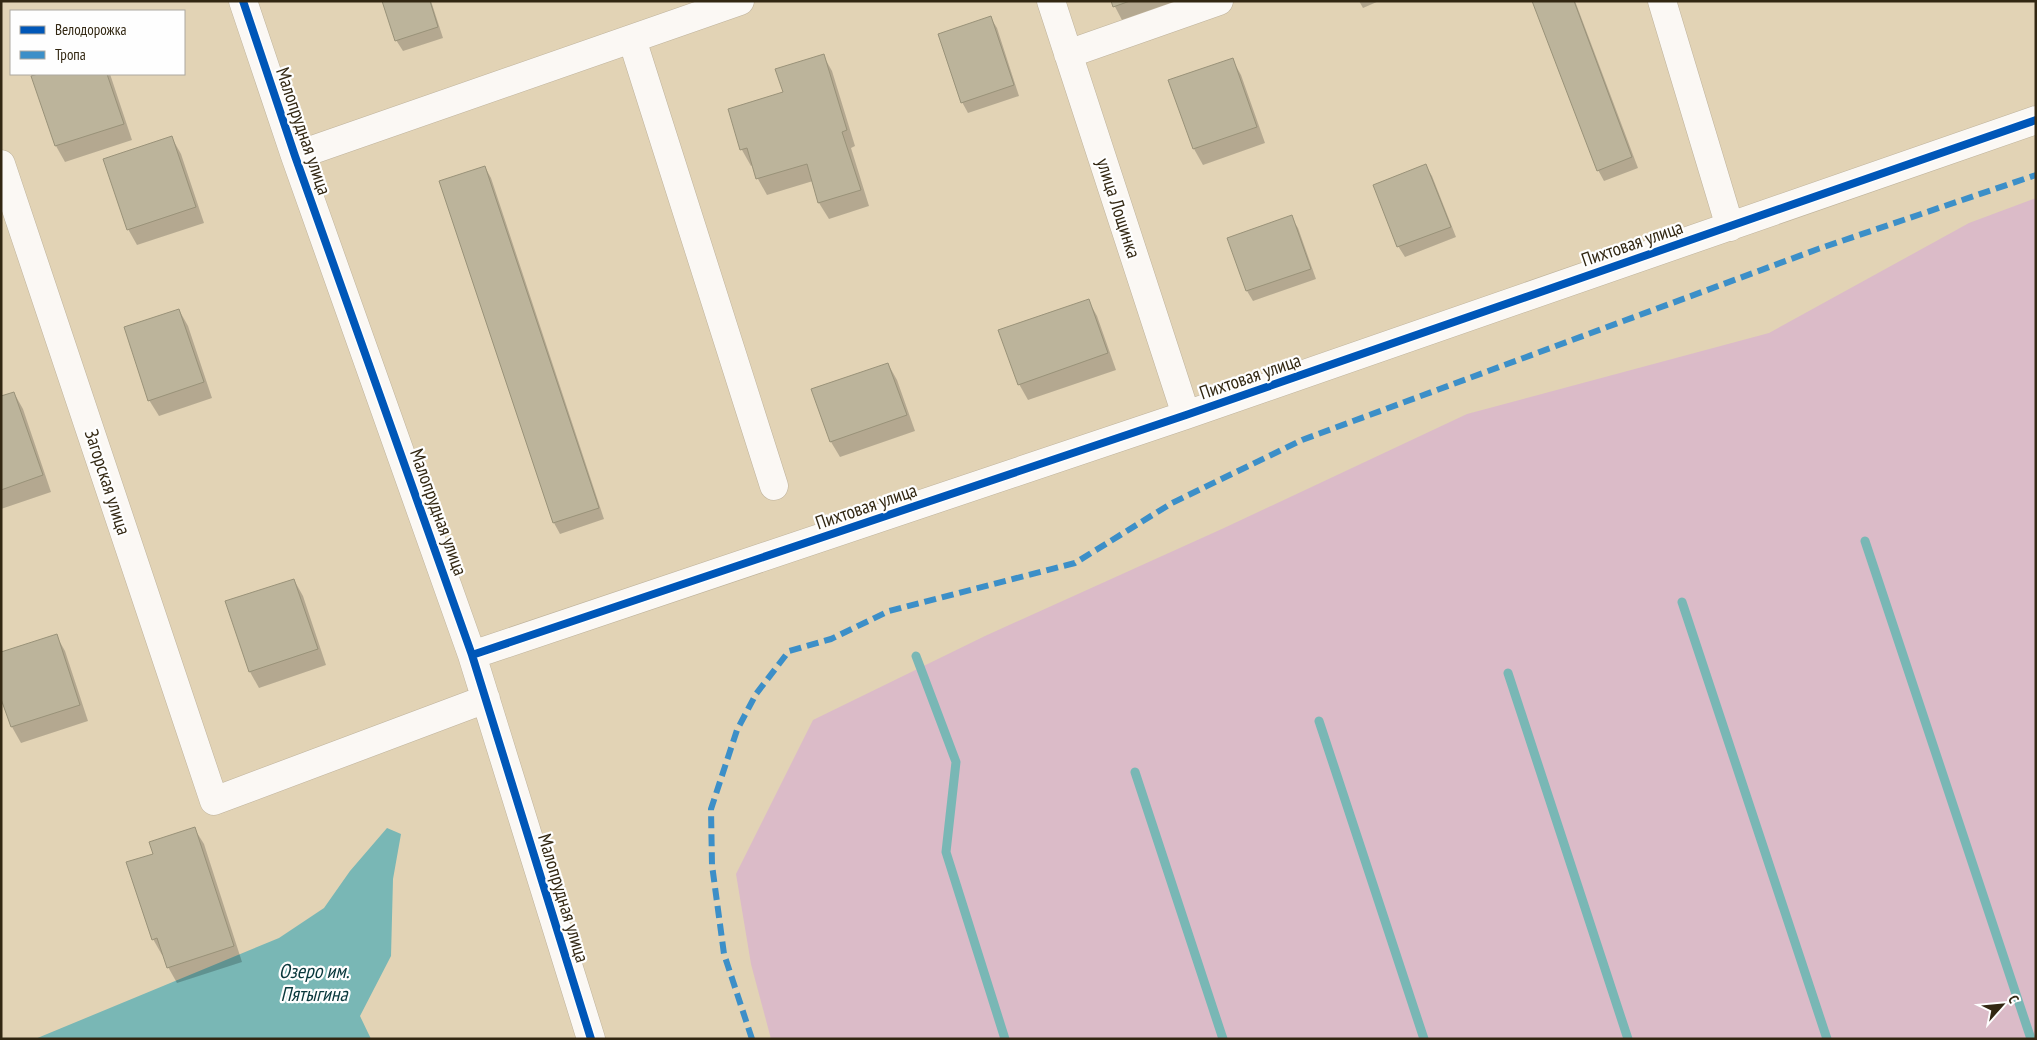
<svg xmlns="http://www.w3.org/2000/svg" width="2037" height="1040" font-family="'PT Sans Narrow',sans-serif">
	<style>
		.green { fill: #dbbbc8 }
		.water { fill: #79b7b5 }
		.shadow { fill: #0003 }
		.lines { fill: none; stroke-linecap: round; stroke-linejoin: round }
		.stream { stroke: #79b7b5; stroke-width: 9 }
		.building { fill: #bcb49b; stroke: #999279 }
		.minor-casing { stroke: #beb29b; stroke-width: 29 }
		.minor { stroke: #fbf8f4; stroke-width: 28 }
		.quiet { stroke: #3c8fc8; stroke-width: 6; stroke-dasharray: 12 6; stroke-linecap: butt }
		.cycleway-casing { stroke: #fefefe; stroke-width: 11 }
		.cycleway { stroke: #0057b8; stroke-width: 8 }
		.labels { text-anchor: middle; stroke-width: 4.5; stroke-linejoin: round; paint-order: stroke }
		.street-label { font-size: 19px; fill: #322712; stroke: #fefefe }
		.water-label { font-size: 20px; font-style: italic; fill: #08373b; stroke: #fefefe }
	</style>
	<rect width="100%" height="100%" fill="#e2d3b5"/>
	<path class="green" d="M2036,198V1039H771L751,964L736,874L813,720L985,636L1224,528L1467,414L1769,333L1969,223Z"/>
	<path class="water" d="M387,828L401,834L393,879L391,956L360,1016L371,1039H35L279,938L324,908L350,871Z"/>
	<path class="shadow" d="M383,1H431L443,38L403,51L396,40Z
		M1112,1H1186L1123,22Z
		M1359,1H1379L1363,8Z
		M1534,1H1575L1638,168L1604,181L1598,170Z
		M991,18L997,28L1019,96L968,113L962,102Z
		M823,55L832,71L855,146L851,148L869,206L829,219L819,203L813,181L767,195L758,179L753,165L751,166L742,150L729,110L784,93Z
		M1232,59L1241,75L1265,143L1203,165L1194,149L1170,81Z
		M42,74H110L132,140L65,162L56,146L33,77Z
		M172,138L181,154L204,223L137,245L128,229Z
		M1426,166L1432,176L1456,237L1405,257L1398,246Z
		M485,167L491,178L604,519L560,534L554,523L441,182Z
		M1291,217L1298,228L1316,279L1253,301L1247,291L1229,239Z
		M1088,300L1097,316L1116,370L1028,400L1019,384Z
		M179,310L188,326L212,398L159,416L149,400Z
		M888,364L897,380L915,431L840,457L831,442Z
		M14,393L23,409L51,492L1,509V398Z
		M294,580L303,596L326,665L259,688L250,672Z
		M56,635L65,651L88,721L21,743L12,727L1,695Z
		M194,828L204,844L242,962L177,983L168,967L164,955H162L153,939L154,854Z"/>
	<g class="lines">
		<path class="stream" d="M1865,541L2031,1039
			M1682,602L1827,1039
			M916,656L956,762L946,852L1005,1039
			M1508,673L1628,1039
			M1319,721L1424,1039
			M1135,772L1223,1039"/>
	</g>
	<path class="building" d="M382,1H430L438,27L395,41Z
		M1111,1H1130L1113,7Z
		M1532,1H1574L1632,157L1597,171Z
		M991,16L1014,85L961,103L938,34Z
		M824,54L847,130L842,132L861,190L818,203L807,164L756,179L747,148L740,150L728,109L783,92L775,69Z
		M1233,58L1257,127L1193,149L1168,80Z
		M38,74H107L124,124L55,146L31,76Z
		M172,136L196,207L127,230L103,159Z
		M1426,164L1451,227L1397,247L1373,185Z
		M485,166L599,508L553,523L439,181Z
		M1292,215L1311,269L1246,291L1227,238Z
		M1089,299L1108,353L1018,385L998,330Z
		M179,309L204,382L148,401L124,327Z
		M888,363L907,415L830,442L811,389Z
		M14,392L43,475L1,490V396Z
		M294,579L318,649L249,672L225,601Z
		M57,634L80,705L11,727L1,699V652Z
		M195,827L234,946L167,968L157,938L152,940L126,862L153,854L149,842Z"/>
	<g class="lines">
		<g class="minor-casing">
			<path id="minor" d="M243,1L295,156L472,655L591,1039
				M1051,1L1186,415
				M1662,1L1730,227
				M632,39L774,486
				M1068,54L1219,1
				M295,156L740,1
				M1,164L214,801L486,699
				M472,655L1186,415L2036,120"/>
		</g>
		<use href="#minor" class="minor"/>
		<path class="quiet" d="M752,1039L724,954L712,865L711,809L737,730L756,694L789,651L831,639L889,611L1075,563L1172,503L1302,440L1818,249L2036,175"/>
		<g class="cycleway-casing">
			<path id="cycleway" d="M243,1L295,156L472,655L591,1039
				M472,655L1186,415L2036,120"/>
		</g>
		<use href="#cycleway" class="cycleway"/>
	</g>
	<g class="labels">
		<g class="street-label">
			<text transform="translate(304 131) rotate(71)" y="7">Малопрудная улица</text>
			<text transform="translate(1119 208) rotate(72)" y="7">улица Лощинка</text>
			<text transform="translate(1632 243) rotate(-19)" y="7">Пихтовая улица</text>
			<text transform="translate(1250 376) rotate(-19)" y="7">Пихтовая улица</text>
			<text transform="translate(108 482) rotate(72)" y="7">Загорская улица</text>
			<text transform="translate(866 506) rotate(-19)" y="7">Пихтовая улица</text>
			<text transform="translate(439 512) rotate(70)" y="7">Малопрудная улица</text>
			<text transform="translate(564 898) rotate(73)" y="7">Малопрудная улица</text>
		</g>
		<g class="water-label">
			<text x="314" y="978">Озеро им.<tspan x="314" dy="23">Пятыгина</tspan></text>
		</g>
	</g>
	<rect width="2037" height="1040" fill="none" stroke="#322712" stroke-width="5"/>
	<rect x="10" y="10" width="175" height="65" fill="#fefefe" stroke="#aca8a0"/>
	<rect x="20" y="26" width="25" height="8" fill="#0057b8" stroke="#aca8a0"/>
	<text x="55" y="35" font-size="15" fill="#322712">Велодорожка</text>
	<rect x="20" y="51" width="25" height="8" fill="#3c8fc8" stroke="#aca8a0"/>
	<text x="55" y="60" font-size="15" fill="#322712">Тропа</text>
	<g transform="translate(2002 1005) rotate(63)" stroke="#fefefe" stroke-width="4" paint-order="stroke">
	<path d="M0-4L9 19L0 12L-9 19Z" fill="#322712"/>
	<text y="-8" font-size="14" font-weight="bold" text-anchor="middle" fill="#322712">С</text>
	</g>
</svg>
